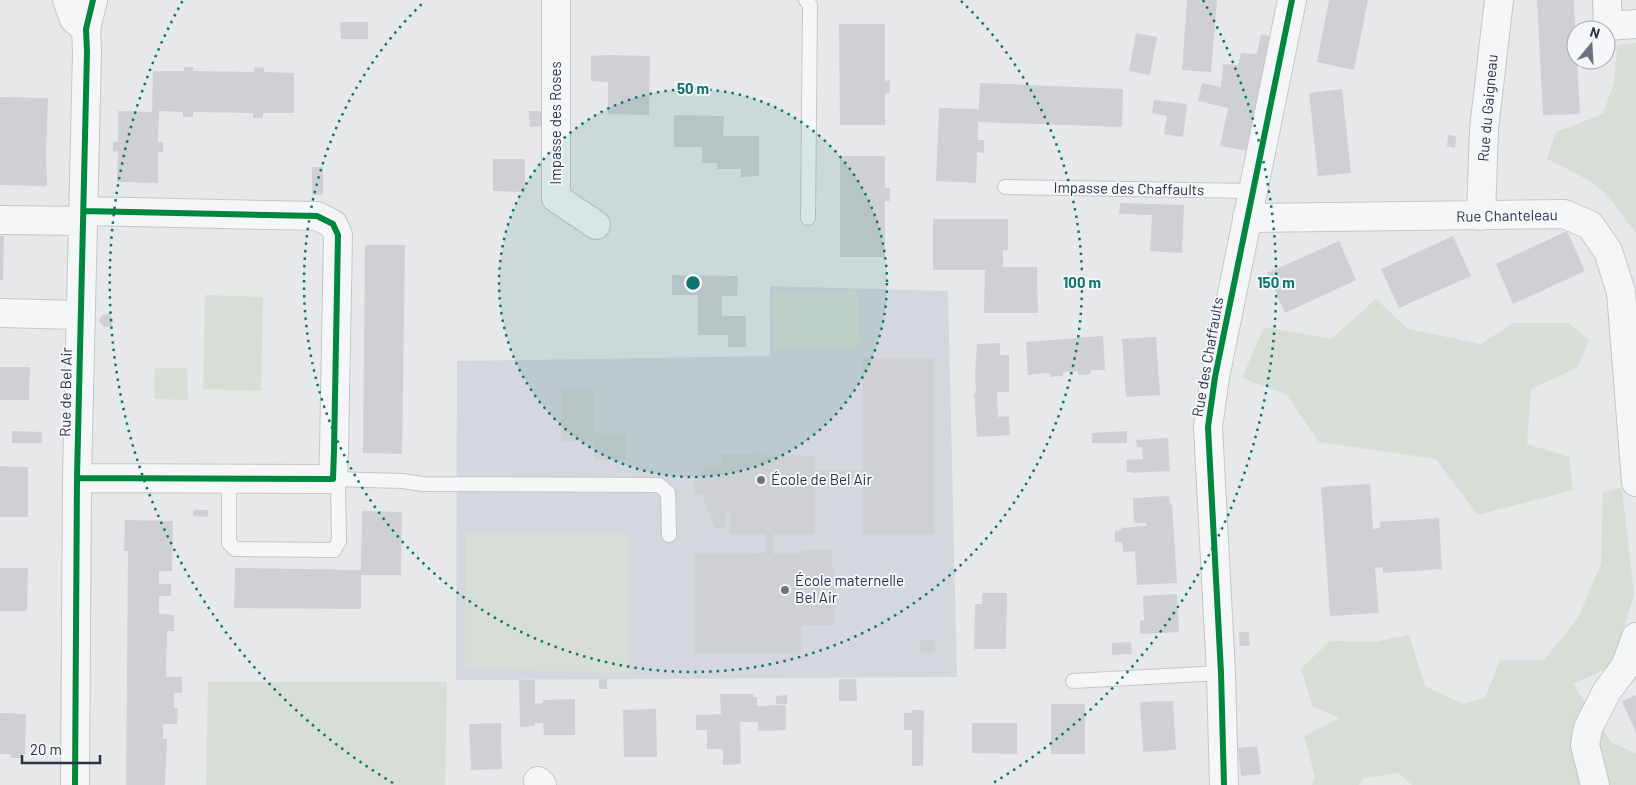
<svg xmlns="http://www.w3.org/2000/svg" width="1636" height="785" font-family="Barlow,sans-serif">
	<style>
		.built { fill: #d4d7dd }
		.green { fill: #d6ded6 }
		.building { fill: #ced0d3 }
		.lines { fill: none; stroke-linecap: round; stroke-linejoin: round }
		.lane-casing { stroke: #c4c6c8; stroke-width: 16 }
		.street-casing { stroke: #c4c6c8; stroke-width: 30 }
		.lane { stroke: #f5f6f7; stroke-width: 14 }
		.street { stroke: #f5f6f7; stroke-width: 28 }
		.cycleway-casing { stroke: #f4f6f9; stroke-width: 9 }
		.cycleway { stroke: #00873e; stroke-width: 6 }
		.ring { fill: none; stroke: #0f766e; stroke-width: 2.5; stroke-dasharray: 2.5 5 }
		.poi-dot { fill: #6c737f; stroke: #f4f6f9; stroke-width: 2 }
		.labels { text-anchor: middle; stroke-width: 4; stroke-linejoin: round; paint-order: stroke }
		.street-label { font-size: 15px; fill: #2b3445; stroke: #f4f6f9 }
		.poi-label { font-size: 15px; fill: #2b3445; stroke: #f4f6f9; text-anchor: start }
		.centre { fill: #0f766e; stroke: #f4f6f9; stroke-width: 2.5 }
		.ring-label { font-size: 15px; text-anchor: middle; font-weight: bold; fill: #0f766e; stroke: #f4f6f9; stroke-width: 4; stroke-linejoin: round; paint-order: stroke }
	</style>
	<rect width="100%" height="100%" fill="#e6e8ea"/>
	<path class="built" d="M770,286L948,291L957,677L456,680L457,361L770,356Z"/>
	<path class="green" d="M1636,43V233C1626,222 1619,210 1610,199C1595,181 1567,169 1547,159L1556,132L1603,114L1614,83L1617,45Z
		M774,291H858L859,347H775Z
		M205,295L263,297L261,391L203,389Z
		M1376,299L1408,329L1481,344L1513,323H1569L1589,340L1578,367L1531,389L1527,444L1569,457L1573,490L1478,515L1436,459L1319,442L1286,394L1242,378L1264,327L1331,339Z
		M155,368H187L188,400L154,399Z
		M1622,488L1634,594L1613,666L1573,684L1612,743L1636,753V785H1412L1399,773L1364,778L1359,785H1312L1315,777L1304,736L1340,718L1313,707L1301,669L1330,641L1375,642L1409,635L1425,686L1463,704L1485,698L1500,660H1544L1578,618L1601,564L1603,492Z
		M466,534H628L629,673L464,669Z
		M208,682H447L445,785H206Z"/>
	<path class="building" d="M1187,0H1217L1211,72L1182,70Z
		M1329,0H1368L1354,70L1317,62Z
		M1537,0H1574L1576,60H1577L1580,114L1543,115Z
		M340,22H368V39H341Z
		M839,24H885V81L890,80V93H885V125H840Z
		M1136,33L1157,37L1150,75L1129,71Z
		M1261,34L1272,37L1247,151L1220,146L1228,108L1198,101L1202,83L1221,87L1223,64L1238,65L1241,53L1257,54Z
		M608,55L650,56L649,115L608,114V82L591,81V56Z
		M184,67H193V71L254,72V67L264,68V72L294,73V113H263V118H253V113L193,112V117H183V112L159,111L158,142H163V152H158V183L117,182L118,151L113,152V142H118V111L152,112L153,71H184Z
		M980,83L1123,89L1122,127L978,122V140H984V153L977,152L976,183L936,181L939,108L979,109Z
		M1342,89L1351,173L1318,176L1309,93Z
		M0,97L48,98L46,154L47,186L0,185Z
		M1154,100L1187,104L1183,137L1164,134L1167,116L1152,113Z
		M529,111H542V126L530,127Z
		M674,115L724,116L723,136H759V176L741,177V169H717V163H702V147H674Z
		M1448,135L1456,136L1455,148L1447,146Z
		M840,156H885V188H890V201H885V257H840Z
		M493,159H525V192L493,191Z
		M312,167H323V195H312Z
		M1120,203L1184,205L1182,253L1150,251L1152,215L1119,214Z
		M933,219H1008V250H1003V267H1037L1038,313H984L985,270H933Z
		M1567,231L1585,271L1513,304L1496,264Z
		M0,236H4L3,280H0Z
		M1453,236L1471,276L1399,308L1381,269Z
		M1339,241L1356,280L1285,313L1267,273Z
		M365,245H405L402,454L363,453Z
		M672,275L738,276L737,296H722V316H746V347H728V335H698V295H672Z
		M109,314L114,320L111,326L104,327L99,321L102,315Z
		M1103,336L1105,370H1091V374L1078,375V371L1063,372V376L1050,377V373L1028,375L1026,342Z
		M1156,337L1160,395L1126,397L1122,339Z
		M1000,343V355H1009V392H997L998,417L1009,416L1010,435L977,437L974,393H976L975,374L977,344Z
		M863,358H934V534H863V484L815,485V534H773V554H801V549H832V568H835V625H801V653H695V554L765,553V534H730V512H726V522L724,527L720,529L714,527L702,494H694V480H698L704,468L712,465H720L722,454L752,455V453H759V455L815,456V470H863Z
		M0,367H30L29,400H0Z
		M561,389H594V433H626V460H594V441H561Z
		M12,431L42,432V443H12Z
		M1127,431V443H1092V433Z
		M1168,438L1170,471L1130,473L1131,472H1127L1126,460L1143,459L1142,447H1137L1136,440Z
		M0,466L28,467V517H0Z
		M1370,484L1373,529L1380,528V522L1439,518L1442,569L1383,573V567L1375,568L1379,613L1330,616L1321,487Z
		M1169,496L1170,505L1172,504L1177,583L1137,585L1135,551L1123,552L1122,542H1115V531L1121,530V528L1146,526V523H1134L1133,498Z
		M193,510H208V517L193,516Z
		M362,511L402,512L401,575H361V609L234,608L235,568L361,570Z
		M125,520L173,521L172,571H159V584H171V596H159V614L174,615V631H167L166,677H182V693H174V708H178L177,724H163V739H167L165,785H126L128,551H124Z
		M0,568H28L27,611H0Z
		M982,593H1007L1006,649H974L975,604H982Z
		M1177,594L1179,632L1140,634V621L1144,620L1143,596Z
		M1239,632H1249L1250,646H1240Z
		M920,640H935V652L921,653Z
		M1131,642L1132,654L1112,655V643Z
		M599,679H607V689H599Z
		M839,679H856L857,701H839Z
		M519,680H535V704L543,703V700L575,699V735H544L543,723H535V726L520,727Z
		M720,694H753V697H757V706L786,705V730L758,731V722H740L741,764L723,765V749H707V730H696V715L721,714Z
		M787,695V704H776V696Z
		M1636,695V733L1622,701Z
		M1170,701H1173L1176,750L1143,752L1140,702Z
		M1051,704H1085V754H1051Z
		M656,709L657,757H624L623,710Z
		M912,710H924L923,766H912V730H904V713H912Z
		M0,713L26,714L25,754H22V758H11V754H0Z
		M501,723L502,769L471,770L469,724Z
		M972,723H1017V754L972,753Z
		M1257,746L1261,774L1241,776L1238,748Z"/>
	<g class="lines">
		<g class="lane-casing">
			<path id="lane" d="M806,0L810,5L808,218
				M1005,187L1253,191
				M229,479V543L235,549L334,550L339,541L338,479
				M333,479L402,481L423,484L659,485L668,493L669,535
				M1073,681L1221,673"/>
		</g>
		<g class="street-casing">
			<path id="street" d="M67,0L74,19L86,29
				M556,0V198L596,225
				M1607,0L1608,26L1636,24
				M1481,216L1484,129L1499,0
				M1247,217L1260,218L1564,214L1590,225L1608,251L1621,292L1636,482
				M0,220L84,221
				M0,313L80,315
				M77,478L333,479L334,451L338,235L333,224L317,216L84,211
				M538,781L542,785
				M75,785L77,478L87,52L86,29L93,0
				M1224,785L1221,673L1208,427L1215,377L1292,0
				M1595,785L1585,745L1588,728L1607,691L1625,667L1636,637"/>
		</g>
		<use href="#lane" class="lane"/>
		<use href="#street" class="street"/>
		<g class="cycleway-casing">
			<path id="cycleway" d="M77,478L333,479L334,451L338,235L333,224L317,216L84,211
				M75,785L77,478L87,52L86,29L93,0
				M1224,785L1221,673L1208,427L1215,377L1292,0"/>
		</g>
		<use href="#cycleway" class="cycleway"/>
	</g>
	<circle cx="693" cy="283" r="194" fill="#0f766e" fill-opacity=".12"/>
	<g class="ring">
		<circle cx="693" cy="283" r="194"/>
		<path d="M961 1A389 389 0 1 1 425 1"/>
		<path d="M393 783A583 583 0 0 1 183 0M1203 0A583 583 0 0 1 993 783"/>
	</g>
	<g class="poi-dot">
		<circle cx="761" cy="480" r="5"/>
		<circle cx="785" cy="590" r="5"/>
	</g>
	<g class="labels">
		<g class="street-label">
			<text transform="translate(1488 108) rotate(-85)" y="5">Rue du Gaigneau</text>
			<text transform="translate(556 123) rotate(-90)" y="5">Impasse des Roses</text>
			<text transform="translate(1129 189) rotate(1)" y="5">Impasse des Chaffaults</text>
			<text transform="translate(1507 216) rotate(-1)" y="5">Rue Chanteleau</text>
			<text transform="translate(1208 357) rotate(-80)" y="5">Rue des Chaffaults</text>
			<text transform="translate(66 392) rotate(-89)" y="5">Rue de Bel Air</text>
		</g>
		<g class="poi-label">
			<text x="771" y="485">École de Bel Air</text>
			<text x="795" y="586">École maternelle<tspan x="795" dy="17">Bel Air</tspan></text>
		</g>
	</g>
	<circle cx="693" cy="283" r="8" class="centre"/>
	<g class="ring-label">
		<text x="693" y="94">50 m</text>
		<text x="1082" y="288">100 m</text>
		<text x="1276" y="288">150 m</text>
	</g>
	<g transform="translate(1591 45) rotate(18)"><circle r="24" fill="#f4f6f9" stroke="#a4a8b1"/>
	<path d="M0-4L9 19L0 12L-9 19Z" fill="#6c737f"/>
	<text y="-8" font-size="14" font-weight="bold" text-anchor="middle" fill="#2b3445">N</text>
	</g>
	<path d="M22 755v8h78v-8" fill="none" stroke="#2b3445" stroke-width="2.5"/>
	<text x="30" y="755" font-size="15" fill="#2b3445" stroke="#f4f6f9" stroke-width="4" paint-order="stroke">20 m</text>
</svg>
